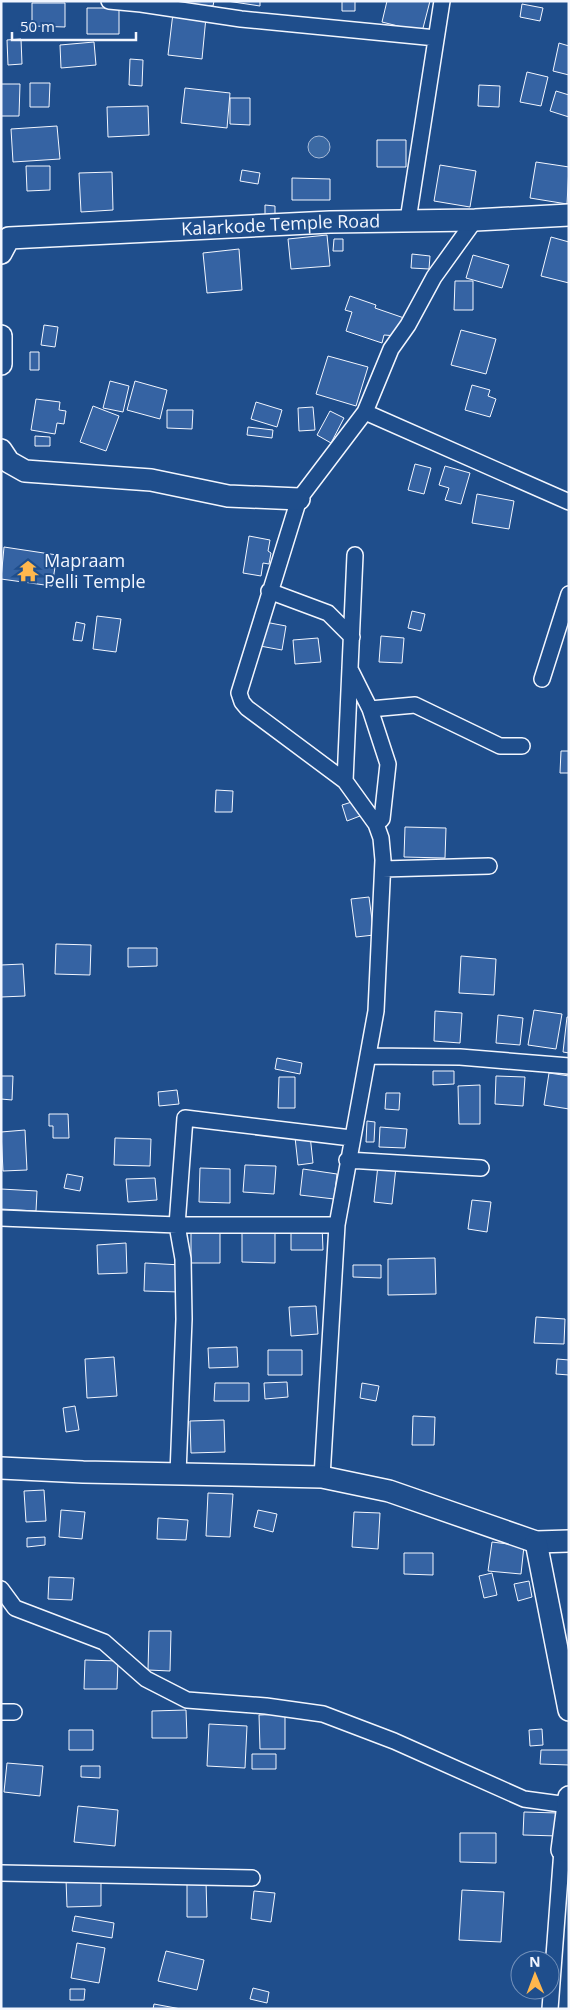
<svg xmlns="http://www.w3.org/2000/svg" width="570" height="2010" font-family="'Open Sans',sans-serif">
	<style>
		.water { fill: #3b69a3; stroke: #a8bbd7 }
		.building { fill: #3563a3; stroke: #f2f6ff }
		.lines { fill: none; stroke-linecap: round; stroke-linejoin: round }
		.street-casing { stroke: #f2f6ff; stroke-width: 18 }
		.secondary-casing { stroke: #f2f6ff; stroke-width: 24 }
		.street { stroke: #1f4e8c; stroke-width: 15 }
		.secondary { stroke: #1f4e8c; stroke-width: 21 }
		.labels { text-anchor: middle; stroke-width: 4; stroke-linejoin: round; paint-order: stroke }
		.street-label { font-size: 18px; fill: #f2f6ff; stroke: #1f4e8c }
		.poi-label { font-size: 18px; fill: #f2f6ff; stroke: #1f4e8c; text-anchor: start }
	</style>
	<rect width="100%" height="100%" fill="#1f4e8c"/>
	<path class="water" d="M308 147a11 11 0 1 1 22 0a11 11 0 1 1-22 0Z"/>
	<path class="building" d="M175,1H214L213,6L175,5Z
		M227,1H260V6Z
		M342,1H355V11H342Z
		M387,1H430L422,32L382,22Z
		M32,3H65V27L32,26Z
		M522,4L543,8L540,21L520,17Z
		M87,8H119V34H87Z
		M173,13L206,17L202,59L168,55Z
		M21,39L22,64L8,65L7,40Z
		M94,42L96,65L61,68L60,45Z
		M559,43L569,46V75L553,71Z
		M130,59L143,60L142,86L129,85Z
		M527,72L548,77L541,106L520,102Z
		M30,83H50L49,107H30Z
		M1,84H20L19,116H1Z
		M479,85L500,86L499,107L478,106Z
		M185,88L230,93L227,128L181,123Z
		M556,91L569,95V117L550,111Z
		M230,98H250V125L230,124Z
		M148,106L149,135L108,137L107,107Z
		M57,126L60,159L13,162L11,129Z
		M377,140H406V167H377Z
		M536,162L569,167L567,204L530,198Z
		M440,165L476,171L470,207L434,201Z
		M26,166H50V190L27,191Z
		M242,170L260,173L258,184L240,181Z
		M112,172L113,210L81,212L79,173Z
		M292,178L330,179V200H292Z
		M265,205L275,206V219H265Z
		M327,235L330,266L291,269L288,239Z
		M551,237L569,242V283L541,276Z
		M334,239H343V251H333Z
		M239,249L242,290L207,293L203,253Z
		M412,254L430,256L429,269L411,268Z
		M473,255L509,265L502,288L466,278Z
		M455,281H473V310H454Z
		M350,296L376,305L375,308L407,319L398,336L384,335L382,343L346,331L352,312L345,310Z
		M44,325L58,327L55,347L41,345Z
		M461,330L496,339L486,374L451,365Z
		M30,352H39V370H30Z
		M328,356L368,367L356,406L316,394Z
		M110,381L129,386L123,412L103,408Z
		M135,381L167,390L160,419L127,410Z
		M472,385L490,390L488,396L496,399L490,417L465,410Z
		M36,399L60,402L59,410L66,411L64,424L57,423L55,434L31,430Z
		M256,402L282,410L277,427L251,419Z
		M93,406L119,416L106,451L80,442Z
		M313,407L315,430L299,431L298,408Z
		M167,410H193L192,429L167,428Z
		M330,411L344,418L331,443L317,435Z
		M248,427L273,430L272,438L247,435Z
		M35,436L50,437V446H35Z
		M415,464L431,468L424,494L408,490Z
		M445,466L470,473L461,504L445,500L449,488L439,485Z
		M477,494L514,501L509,529L472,523Z
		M249,536L270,540L268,551L271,553L269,564L263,563L261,576L243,573Z
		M4,547L57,555L52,586L1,579Z
		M412,611L425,614L421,631L408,628Z
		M97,616L121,619L116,652L93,649Z
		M76,622L85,624L82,641L73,640Z
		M265,622L286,626L282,650L260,646Z
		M381,636L404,638L402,663L379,662Z
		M318,638L321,662L295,664L293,640Z
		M561,751H569V773H560Z
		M216,790L233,791L232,812H215Z
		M355,801L360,816L347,821L342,805Z
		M405,827L446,828L445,858L404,857Z
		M369,897L374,935L356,937L351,899Z
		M56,944L91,945L90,975L55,974Z
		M128,948H157V966L128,967Z
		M461,956L496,959L494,995L459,993Z
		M23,964L25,996L1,997V965Z
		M534,1010L562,1014L556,1049L528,1045Z
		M435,1011L462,1013L460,1043L434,1041Z
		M498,1015L523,1018L520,1045L496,1043Z
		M567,1017H569V1053L563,1052Z
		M277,1058L302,1063L300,1074L275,1069Z
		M433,1071H454V1084L433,1085Z
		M549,1073L569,1076V1109L544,1105Z
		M1,1076H13L12,1100L1,1099Z
		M496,1076L525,1077L523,1106L495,1104Z
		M279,1077H295V1108H278Z
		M480,1085V1124H459L458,1086Z
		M177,1090L179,1104L159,1106L158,1092Z
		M386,1093H400L399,1110L385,1109Z
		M49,1114H68L69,1138H53V1126H49Z
		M367,1121L375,1122L374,1142H366Z
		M380,1127L407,1129L405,1148L379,1147Z
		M25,1130L27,1170L3,1171L1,1132Z
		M310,1135L313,1163L298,1165L295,1137Z
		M115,1138L151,1139L150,1166L114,1165Z
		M245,1165L276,1166L274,1194L243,1192Z
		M378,1165L396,1167L392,1204L374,1202Z
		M200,1168L230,1169V1203L199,1202Z
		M303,1169L337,1174L334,1199L300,1195Z
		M67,1174L83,1177L80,1191L64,1188Z
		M155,1178L157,1200L128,1202L126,1179Z
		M1,1189L37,1191L36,1211L1,1209Z
		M472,1200L491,1202L487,1232L468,1229Z
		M322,1225L323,1250H291V1226Z
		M191,1230H220V1263H191Z
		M242,1230L275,1231V1263L242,1262Z
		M126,1243L127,1273L98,1274L97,1245Z
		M435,1258L436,1294L388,1295V1259Z
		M145,1263L181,1265L180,1292L144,1291Z
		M353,1265H381V1278L353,1277Z
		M316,1306L318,1334L291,1336L289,1307Z
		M536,1317L565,1319L564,1344L534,1343Z
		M237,1347L238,1367L209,1368L208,1348Z
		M268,1350H302V1375H268Z
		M114,1357L117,1396L87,1398L85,1359Z
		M557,1359L569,1360V1375L556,1374Z
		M287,1382L288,1397L265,1399L264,1383Z
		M215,1383H249V1401H214Z
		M362,1383L379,1386L376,1401L360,1398Z
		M75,1406L79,1430L66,1432L63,1408Z
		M413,1416L435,1417L434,1445H412Z
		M224,1420L225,1452L191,1453L190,1421Z
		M44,1490L46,1521L26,1522L24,1491Z
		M208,1493L233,1494L230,1537L206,1536Z
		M61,1510L85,1512L82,1539L59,1537Z
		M258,1510L277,1514L273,1532L254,1527Z
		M354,1512L380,1513L378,1549L352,1547Z
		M158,1518L188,1520L186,1540L157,1539Z
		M45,1537V1545L27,1547V1538Z
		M492,1542L524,1546L521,1574L488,1571Z
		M404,1553H433V1575L404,1574Z
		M492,1573L497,1595L484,1598L479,1576Z
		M49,1577L74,1578L72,1600L48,1599Z
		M529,1581L532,1597L518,1601L514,1584Z
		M149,1631H171L170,1671L148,1670Z
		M85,1660L118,1661L117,1689H84Z
		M186,1710L187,1738H152V1711Z
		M285,1714V1749H260L259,1715Z
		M209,1724L247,1726L245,1768L207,1766Z
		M542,1729L543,1745L530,1746L529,1730Z
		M69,1730H93V1750H69Z
		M541,1750H569V1765L540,1764Z
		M252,1754H276V1769H252Z
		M7,1763L43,1766L40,1796L4,1792Z
		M81,1766H100V1778L81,1777Z
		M78,1806L118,1810L115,1846L74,1842Z
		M524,1812L558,1813V1836L523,1835Z
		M460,1833H496V1863L460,1862Z
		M101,1878V1906L67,1907L66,1879Z
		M187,1881H206L207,1917H187Z
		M462,1890L504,1892L501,1942L459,1940Z
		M254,1891L275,1893L271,1922L251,1919Z
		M75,1916L114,1923L112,1938L72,1931Z
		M77,1943L105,1948L99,1983L71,1978Z
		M166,1951L204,1960L197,1990L158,1981Z
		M253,1988L269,1992L267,2003L250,1999Z
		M70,1989H85L84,2000H70Z
		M154,2004L181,2009H153Z"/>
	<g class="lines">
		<g class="street-casing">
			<path id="street" d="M109,1L141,4L241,19L436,38
				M408,220L442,1
				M365,412L569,502
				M269,591L328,613L352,637
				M351,671L370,709L388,764L382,819L376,824
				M542,679L569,594
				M370,709L415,705L500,746H522
				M345,781L355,555
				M383,869L489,866
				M369,1056L460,1057L569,1066
				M347,1160L481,1168
				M1,1218L177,1225H337
				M178,1474L184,1319L183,1259L177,1225L185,1118L351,1138
				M322,1477L337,1225L376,1011L383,860L381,838L376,824L345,781L247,708L242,702L239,693L299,499L365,412L391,349L408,325L434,277L475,220
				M1,1589L15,1608L104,1642L146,1679L187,1700L266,1706L323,1714L394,1741L524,1799L568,1805
				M1,1712H14
				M1,1873L252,1878
				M550,2009L562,1850"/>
		</g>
		<g class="secondary-casing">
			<g id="secondary">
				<path id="s1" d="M1,253L9,238L330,222L475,220L569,215"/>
				<path d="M1,336V364"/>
				<path d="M1,450L9,462L25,471L151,480L228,496L299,499"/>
				<path d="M1,1468L83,1472L322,1477L389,1491L536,1542L569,1541"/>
				<path d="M536,1542L569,1710"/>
				<path d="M569,1797L562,1850L569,1852"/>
			</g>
		</g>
		<use href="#street" class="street"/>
		<use href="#secondary" class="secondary"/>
	</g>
	<defs>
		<g id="temple-bare" transform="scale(1.725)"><path d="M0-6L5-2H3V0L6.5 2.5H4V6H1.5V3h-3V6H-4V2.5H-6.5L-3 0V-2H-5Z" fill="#ffb74d" stroke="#1f4e8c" stroke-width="2.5" paint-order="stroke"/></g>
	</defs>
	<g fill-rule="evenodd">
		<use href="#temple-bare" x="28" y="571"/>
	</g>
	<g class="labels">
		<g class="street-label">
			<text dy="6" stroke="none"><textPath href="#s1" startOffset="289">Kalarkode Temple Road</textPath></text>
		</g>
		<g class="poi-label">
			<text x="44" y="567">Mapraam<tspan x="44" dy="21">Pelli Temple</tspan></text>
		</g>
	</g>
	<rect width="570" height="2010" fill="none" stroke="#f2f6ff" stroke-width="5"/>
	<g transform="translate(535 1975) rotate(359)"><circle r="24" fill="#1f4e8c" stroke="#7391ba"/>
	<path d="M0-4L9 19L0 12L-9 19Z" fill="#ffb74d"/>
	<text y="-8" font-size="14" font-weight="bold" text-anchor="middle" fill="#f2f6ff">N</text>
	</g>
	<path d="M12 32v8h124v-8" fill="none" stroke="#f2f6ff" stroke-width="2.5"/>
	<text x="20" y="32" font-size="15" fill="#f2f6ff" stroke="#1f4e8c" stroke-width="4" paint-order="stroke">50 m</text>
</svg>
